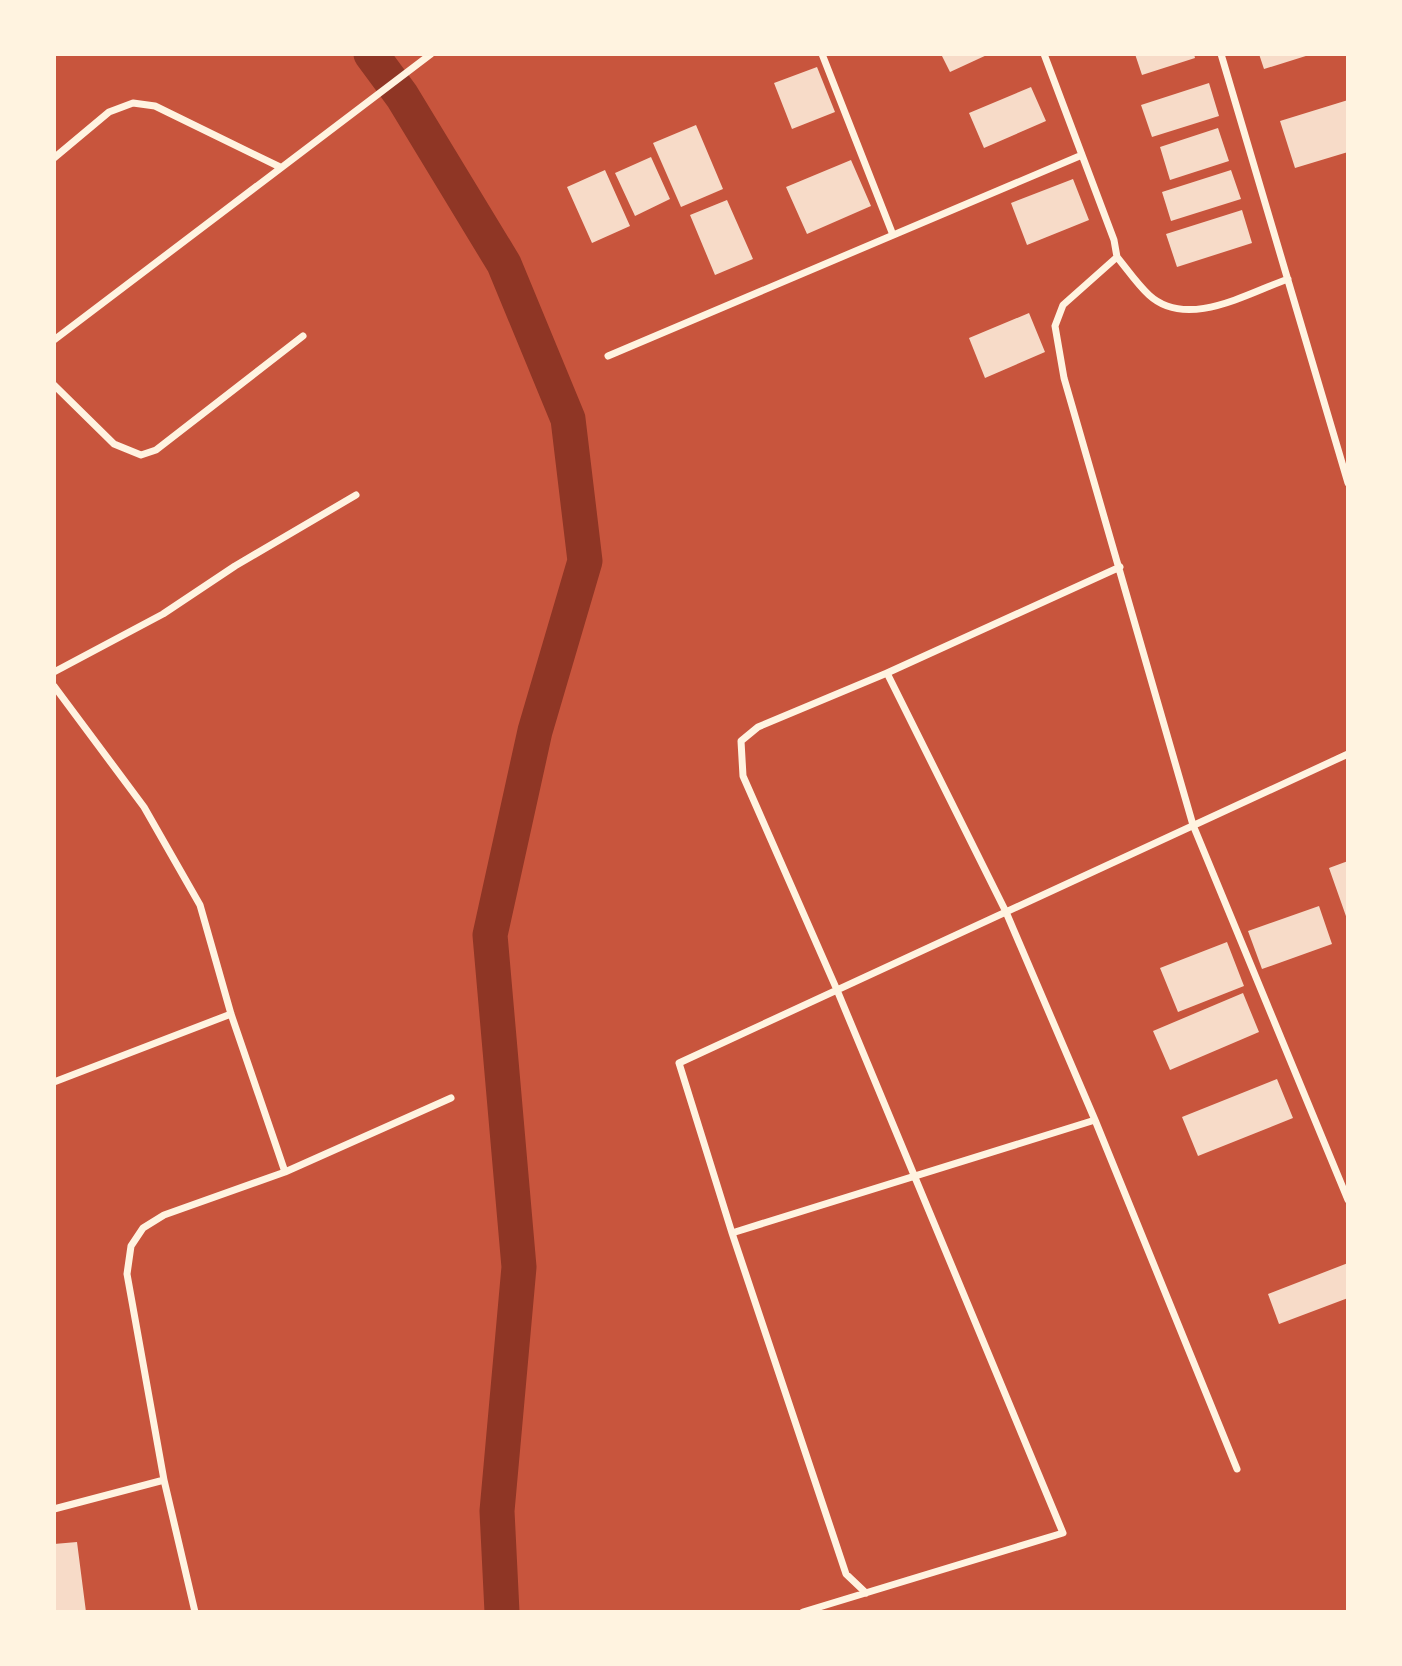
<svg xmlns="http://www.w3.org/2000/svg" width="1402" height="1666" font-family="'Source Sans 3',sans-serif">
	<style>
		.lines { fill: none; stroke-linecap: round; stroke-linejoin: round }
		.canal { stroke: #8f3625; stroke-width: 35 }
		.building { fill: #f7dbc8 }
		.minor { stroke: #fff3e0; stroke-width: 7 }
	</style>
	<rect width="100%" height="100%" fill="#c8553d"/>
	<g class="lines">
		<path class="canal" d="M371,54L402,96L504,264L568,419L585,561L535,731L490,935L519,1267L497,1511L502,1612"/>
	</g>
	<path class="building" d="M941,54H989L950,72Z
		M1135,54H1194L1195,58L1142,75Z
		M1259,54H1309V55L1264,69Z
		M817,67L835,112L792,129L774,83Z
		M1209,83L1219,116L1152,137L1141,105Z
		M1031,87L1046,121L984,148L969,113Z
		M1348,100V152L1295,168L1280,121Z
		M696,125L723,189L681,207L653,143Z
		M1218,128L1229,161L1170,180L1160,147Z
		M651,157L670,199L635,216L615,173Z
		M851,160L871,206L807,234L786,187Z
		M605,170L630,226L592,243L567,187Z
		M1231,170L1241,199L1171,221L1162,192Z
		M1073,179L1089,220L1027,245L1011,203Z
		M727,200L753,259L715,275L690,215Z
		M1242,210L1252,243L1177,267L1166,234Z
		M1029,313L1045,352L985,378L969,338Z
		M1348,861V919H1347L1329,868Z
		M1319,906L1332,944L1262,969L1248,931Z
		M1227,942L1244,986L1178,1012L1160,968Z
		M1243,993L1259,1032L1170,1070L1153,1031Z
		M1277,1079L1293,1118L1198,1156L1182,1117Z
		M1348,1263V1298L1279,1324L1268,1294Z
		M77,1542L86,1612H54V1544Z"/>
	<g class="lines">
		<path class="minor" d="M822,54L893,235
			M1044,54L1114,240L1117,257L1063,305L1055,326L1064,378L1193,825L1348,1200
			M1221,54L1348,483
			M54,158L109,112L133,103L155,106L280,167
			M1117,257C1127,269 1137,284 1149,295C1187,330 1248,293 1288,279
			M54,340L431,54
			M608,356L1082,155
			M54,385L114,444L141,455L156,450L303,336
			M54,672L163,614L235,566L356,495
			M887,673L1006,912L1095,1120L1237,1469
			M54,686L144,807L200,905L231,1014L285,1172
			M54,1082L231,1014
			M732,1233L1095,1120
			M54,1509L164,1480
			M866,1593L846,1574L732,1233L679,1063L1348,754
			M195,1612L164,1480L127,1274L131,1246L143,1228L164,1215L285,1172L451,1098
			M803,1612L1063,1533L837,990L743,776L741,741L758,727L887,673L1120,567"/>
	</g>
	<rect width="1402" height="1666" fill="none" stroke="#fff3e0" stroke-width="112"/>
</svg>
